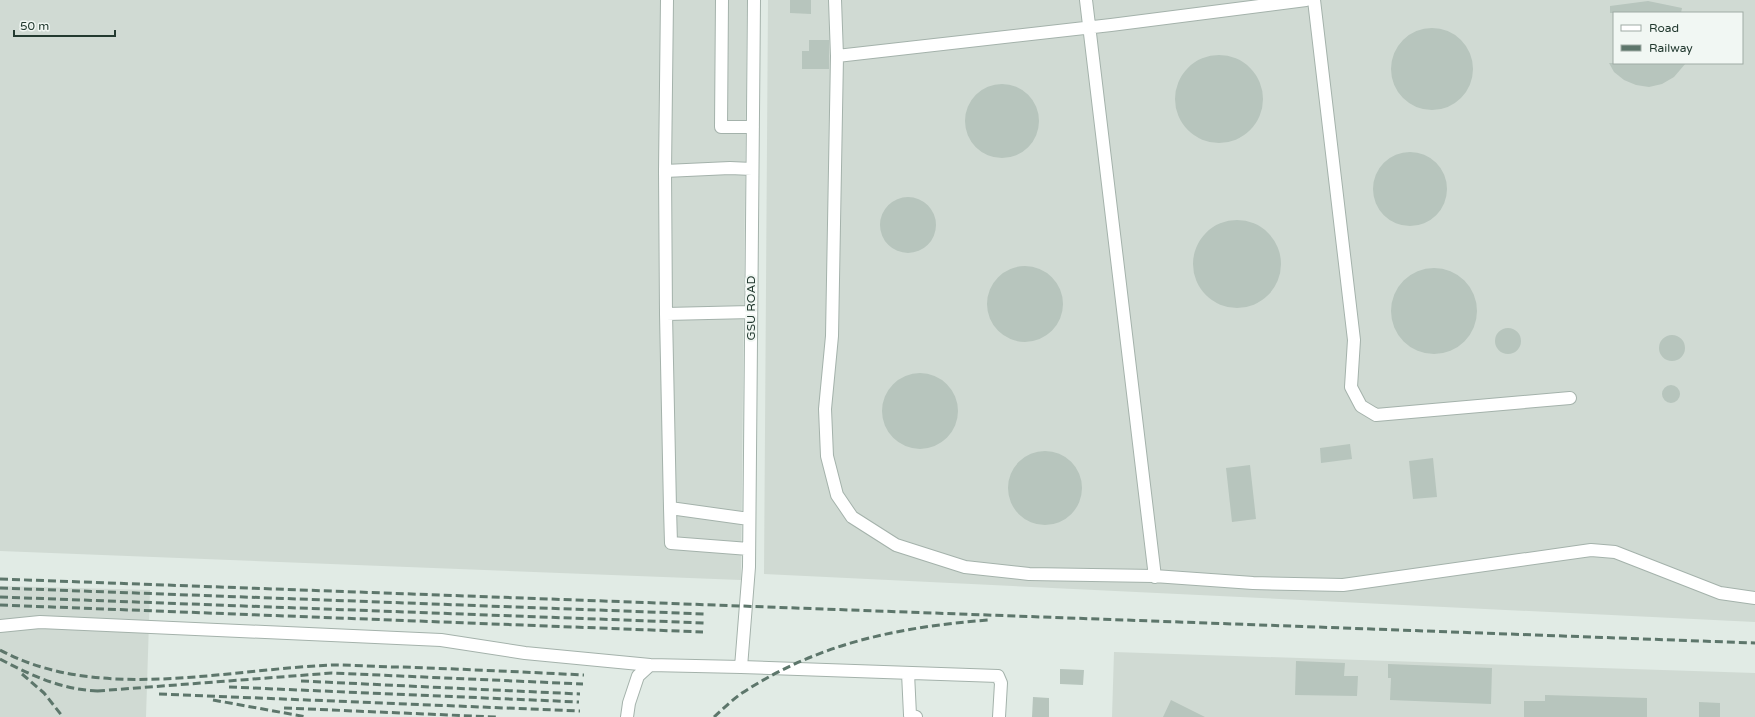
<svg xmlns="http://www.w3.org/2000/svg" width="1755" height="717" font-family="'Varela Round',sans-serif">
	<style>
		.built { fill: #d0dad3; fill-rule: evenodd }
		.building { fill: #b7c5bd }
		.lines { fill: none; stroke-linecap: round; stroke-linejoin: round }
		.minor-casing { stroke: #a4b2ab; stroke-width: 14 }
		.minor { stroke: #fff; stroke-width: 12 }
		.rail { stroke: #5d766b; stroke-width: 3; stroke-dasharray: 8 4; stroke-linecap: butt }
		.labels { text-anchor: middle; stroke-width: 4; stroke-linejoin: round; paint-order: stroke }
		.street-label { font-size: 12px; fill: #233a30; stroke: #f1f7f3 }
	</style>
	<rect width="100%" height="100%" fill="#e1ebe5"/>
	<path class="built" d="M0,0H747L741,580L0,551Z
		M768,0H1755V622L764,574ZM1614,13H1742V63H1614Z
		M0,586L150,590L146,717H0Z
		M1114,652L1755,673V717H1112Z"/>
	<path class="building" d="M790,0H811V14L790,13Z
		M1648,1L1682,8L1681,13H1610V6Z
		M1391 69a41 41 0 1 1 82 0a41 41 0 1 1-82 0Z
		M809,40H829V69H802V51H809Z
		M1175 99a44 44 0 1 1 88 0a44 44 0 1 1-88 0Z
		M1609,63H1686L1674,77L1662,84L1649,87L1636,85L1624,80L1614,72Z
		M965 121a37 37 0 1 1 74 0a37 37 0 1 1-74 0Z
		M1373 189a37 37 0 1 1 74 0a37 37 0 1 1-74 0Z
		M880 225a28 28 0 1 1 56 0a28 28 0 1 1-56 0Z
		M1193 264a44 44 0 1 1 88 0a44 44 0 1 1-88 0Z
		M987 304a38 38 0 1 1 76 0a38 38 0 1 1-76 0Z
		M1391 311a43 43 0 1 1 86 0a43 43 0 1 1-86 0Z
		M1495 341a13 13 0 1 1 26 0a13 13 0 1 1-26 0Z
		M1659 348a13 13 0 1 1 26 0a13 13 0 1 1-26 0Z
		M882 411a38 38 0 1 1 76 0a38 38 0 1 1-76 0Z
		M1662 394a9 9 0 1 1 18 0a9 9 0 1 1-18 0Z
		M1350,444L1352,459L1321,463L1320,448Z
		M1008 488a37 37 0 1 1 74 0a37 37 0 1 1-74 0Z
		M1433,458L1437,497L1413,499L1409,461Z
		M1250,465L1256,519L1232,522L1226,468Z
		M1296,661L1345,663L1344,676H1358L1357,696L1295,695Z
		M1388,664L1492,668L1491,704L1390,700L1391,678H1388Z
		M1060,669L1084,670L1083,685L1060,684Z
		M1545,695L1647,698V717H1524V701H1545Z
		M1033,697L1049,698V717H1032Z
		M1171,700L1205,717H1163Z
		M1699,702L1720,703V717H1699Z"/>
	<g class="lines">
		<g class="minor-casing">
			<path id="minor" d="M722,0L721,127H753
				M835,0L837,56L832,336L825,409L827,456L837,495L852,517L896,545L965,567L1029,574L1154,576L1253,583L1343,585L1591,550L1615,552L1720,593L1755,598
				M1086,0L1155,577
				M1314,0L1354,340L1351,387L1361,406L1376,415L1570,398
				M837,56L1111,25L1306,0
				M665,171L667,0
				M666,314L665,171L730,168L752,169
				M670,508L671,543L749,549
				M749,519L670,508L666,314L751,312
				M0,626L40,622L441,640L525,653L650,665
				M741,667L998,676L1001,683L999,717
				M908,673L910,715L916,717
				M627,717L629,703L638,676L650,665L741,667L749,567L754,0"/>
		</g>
		<use href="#minor" class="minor"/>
		<path class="rail" d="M0,579L1755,643
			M0,588L705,614
			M0,597L705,623
			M0,605L703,632
			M0,650C98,703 227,669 333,665C355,665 378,667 400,667C461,669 522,672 584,675
			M0,659C32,676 65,691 102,691
			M22,674L44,693L63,717
			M301,681L580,694
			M229,687L579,702
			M97,691L332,673L583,684
			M159,694L580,711
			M213,700L307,717
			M284,708L496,717
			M714,717C723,709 732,700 742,693C819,643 898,627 989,620"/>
	</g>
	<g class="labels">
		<g class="street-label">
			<text transform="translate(751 308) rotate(-90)" y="4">GSU ROAD</text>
		</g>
	</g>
	<rect x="1613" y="12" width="130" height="52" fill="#f1f7f3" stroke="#9faba5"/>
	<rect x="1621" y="25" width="20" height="6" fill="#ffffff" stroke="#9faba5"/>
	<text x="1649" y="32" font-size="12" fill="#233a30">Road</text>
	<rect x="1621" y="45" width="20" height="6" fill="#5d766b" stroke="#9faba5"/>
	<text x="1649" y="52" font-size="12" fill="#233a30">Railway</text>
	<path d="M14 30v6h101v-6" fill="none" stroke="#233a30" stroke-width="2"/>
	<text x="20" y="30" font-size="12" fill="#233a30" stroke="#f1f7f3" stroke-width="3" paint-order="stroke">50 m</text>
</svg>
